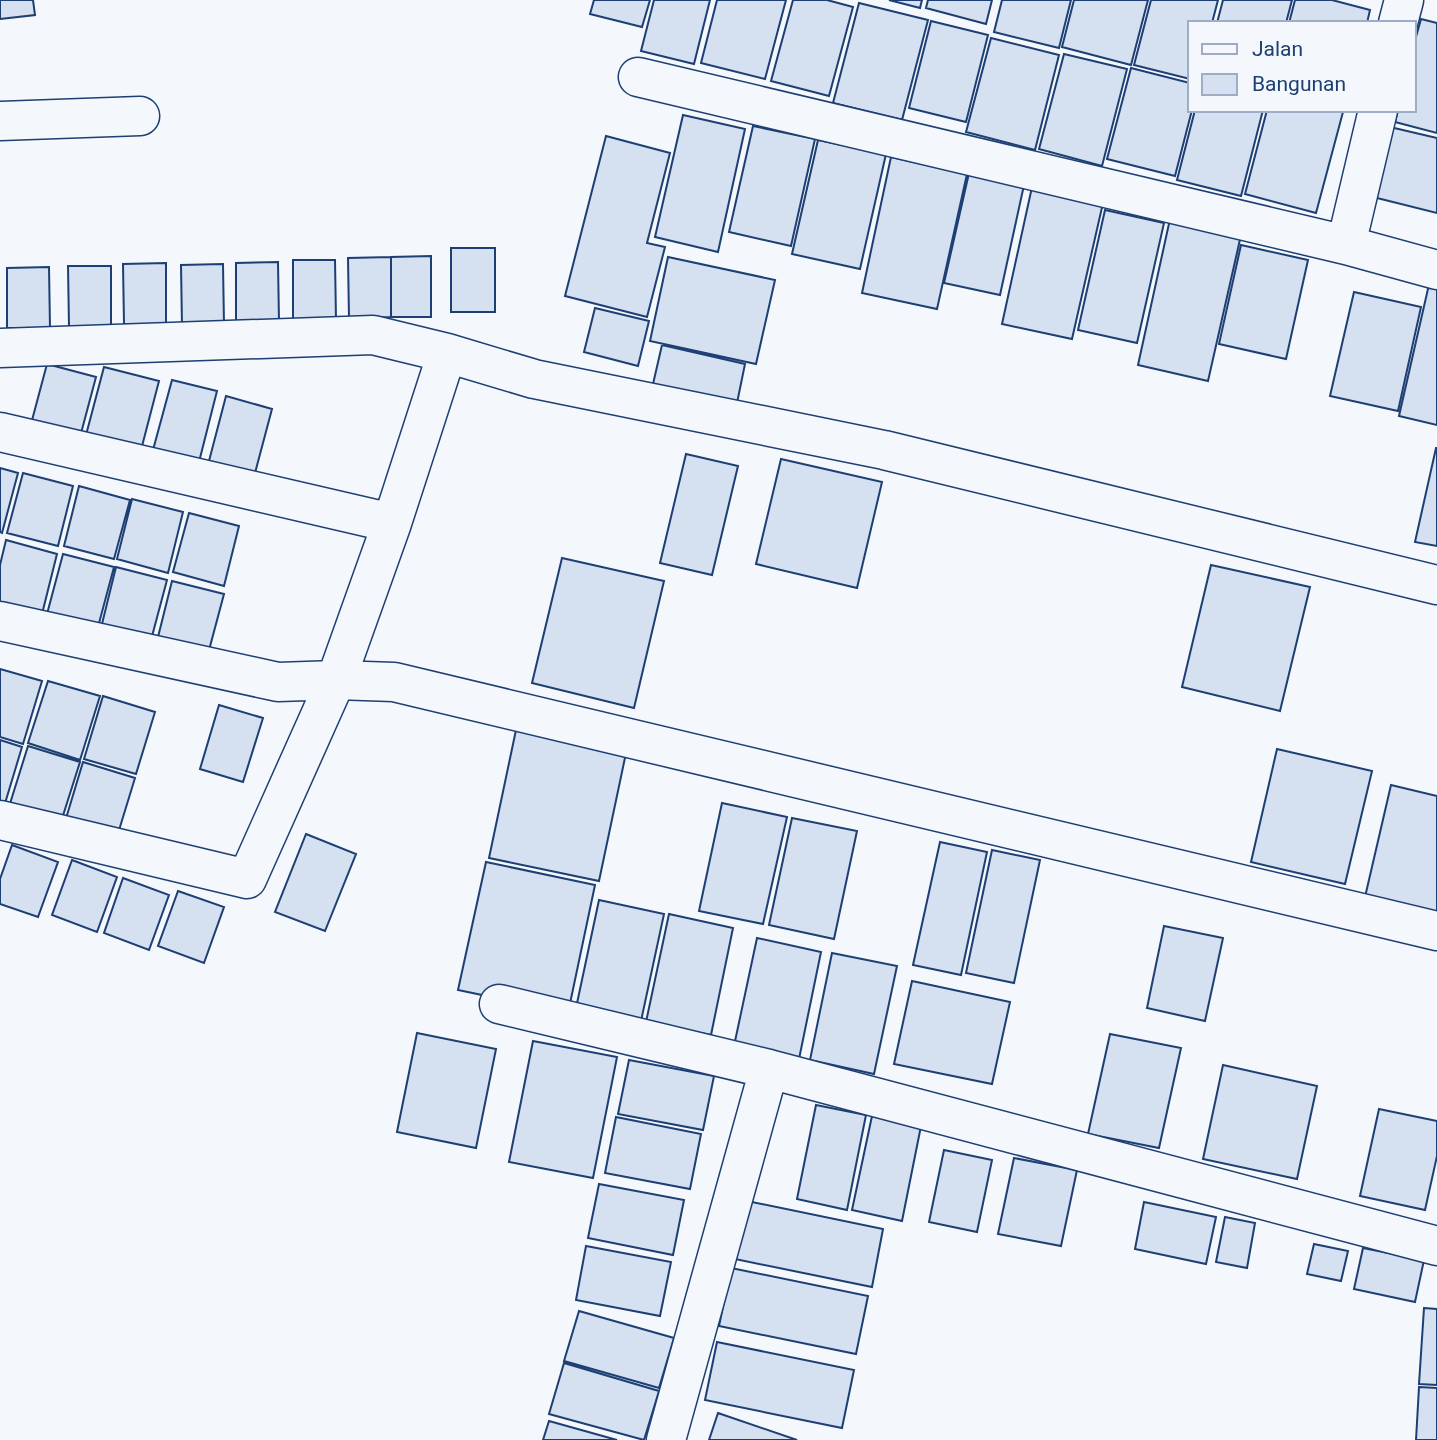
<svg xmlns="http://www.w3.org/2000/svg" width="1437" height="1440" font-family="Roboto,sans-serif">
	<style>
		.building { fill: #d5e0f0; stroke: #1d3f73; stroke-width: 2 }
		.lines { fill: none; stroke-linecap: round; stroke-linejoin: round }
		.minor-casing { stroke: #1d3f73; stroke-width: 41 }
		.minor { stroke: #f4f7fb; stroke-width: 38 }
	</style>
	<rect width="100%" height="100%" fill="#f4f7fb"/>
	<path class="building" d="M0,0H33L35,15L0,19Z
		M594,0H650L642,27L590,14Z
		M654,0H710L694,64L641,51Z
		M717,0H786L765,79L701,63Z
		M793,0H827L853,7L829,96L771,81Z
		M889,0H922L920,8Z
		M928,0H992L986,24L926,8Z
		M1002,0H1071L1059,48L994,32Z
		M1074,0H1148L1131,65L1062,47Z
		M1151,0H1218L1212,23H1190V79L1134,65Z
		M1223,0H1292L1286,23H1217Z
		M1295,0H1332L1370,10L1367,23H1289Z
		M859,3L928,20L902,120L833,103Z
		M1421,19L1437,23V133L1395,122L1398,110H1414V44Z
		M931,21L988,35L966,122L909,108Z
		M991,38L1059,55L1035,150L966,132Z
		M1064,54L1127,69L1102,166L1039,149Z
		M1131,68L1190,83V110H1192L1175,176L1107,159Z
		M1195,110H1263L1241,196L1177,180Z
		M1267,110L1343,112L1316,213L1245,194Z
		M683,115L745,129L718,252L655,237Z
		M753,126L815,139L791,246L729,232Z
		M1390,127L1437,138V213L1373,197Z
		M606,136L670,153L647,243L665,247L647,317L565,296Z
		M818,140L886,154L860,269L792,254Z
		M891,157L967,174L937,309L862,293Z
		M969,173L1024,185L1000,295L944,283Z
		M1032,187L1103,203L1072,339L1002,324Z
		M1105,210L1164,223L1137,343L1078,330Z
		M1170,219L1241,235L1208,381L1138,365Z
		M1241,245L1308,260L1286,359L1219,344Z
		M451,248H495V312H451Z
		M431,256V317H391V257Z
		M391,257V317L349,318L348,258Z
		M668,257L775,280L756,364L650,341Z
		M293,260H335L336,320L293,321Z
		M278,262L279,322L236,323V263Z
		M166,263V324H124L123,264Z
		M223,264L224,325L182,326L181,265Z
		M68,266H111V326L69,327Z
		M49,267L50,328H7V268Z
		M1430,280L1437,282V425L1399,416Z
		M1354,292L1421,307L1398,411L1330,396Z
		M595,308L649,321L638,366L584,352Z
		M662,345L745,364L737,403L653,384Z
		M47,364L96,377L80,437L31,424Z
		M104,367L159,381L141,450L86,435Z
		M172,380L217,391L199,462L153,450Z
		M226,396L272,409L255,473L209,461Z
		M1436,448H1437V546L1415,542Z
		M686,454L738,466L712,575L660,563Z
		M781,459L882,482L857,588L756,564Z
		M0,468L18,473L2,533L0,532Z
		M23,473L73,486L58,546L7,533Z
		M79,486L130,500L114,559L64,546Z
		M132,499L183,512L168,573L117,559Z
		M189,513L239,526L224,586L173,572Z
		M6,540L57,554L42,614L0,603V565Z
		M63,554L114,567L98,627L47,614Z
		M562,558L664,581L634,708L532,683Z
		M1211,565L1310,587L1280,711L1182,687Z
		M116,567L167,580L151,640L101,628Z
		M172,581L224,594L208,654L157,641Z
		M0,669L42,681L23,744L0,737Z
		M48,681L100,696L80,760L28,743Z
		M103,696L155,712L136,774L84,759Z
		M219,705L263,718L243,782L200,769Z
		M516,730L626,753L599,881L489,858Z
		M0,740L22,747L3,810H0Z
		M28,746L80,762L60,825L8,810Z
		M1277,749L1372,771L1345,884L1251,862Z
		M83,762L135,778L116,840L64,825Z
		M1391,785L1437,796V914L1365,897Z
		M722,803L787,817L763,924L699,911Z
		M792,818L857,831L834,939L769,925Z
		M306,834L356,854L325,931L275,912Z
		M940,842L987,852L961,975L913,965Z
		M12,845L58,862L38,917L0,904V879Z
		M992,850L1040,860L1014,983L966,973Z
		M72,860L117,877L97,932L52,915Z
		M486,862L595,885L568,1013L458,990Z
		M123,878L169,895L149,950L104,933Z
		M178,891L224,907L204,963L158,946Z
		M599,900L664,914L641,1021L576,1008Z
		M669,914L733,928L711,1035L646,1022Z
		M1164,926L1223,938L1205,1021L1147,1008Z
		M757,938L821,952L799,1059L734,1046Z
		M832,953L897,966L874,1074L810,1060Z
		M912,981L1010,1002L992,1084L894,1064Z
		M417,1033L496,1049L476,1148L397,1132Z
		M1110,1034L1181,1048L1159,1148L1088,1134Z
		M533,1041L617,1057L593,1178L509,1162Z
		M629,1060L714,1076L703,1130L618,1114Z
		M1223,1065L1317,1086L1297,1179L1203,1159Z
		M816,1105L866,1115L847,1210L797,1199Z
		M1379,1109L1437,1121V1156L1425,1210L1360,1196Z
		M872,1116L921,1126L902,1221L852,1210Z
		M616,1117L701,1134L690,1189L605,1173Z
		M944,1150L992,1160L977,1232L929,1222Z
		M1014,1158L1077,1170L1061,1246L998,1234Z
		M599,1184L684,1200L673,1255L588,1238Z
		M747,1201L883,1229L872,1287L735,1259Z
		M1144,1202L1216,1217L1206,1264L1135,1249Z
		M1225,1217L1255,1223L1247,1268L1216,1262Z
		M1314,1244L1348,1251L1341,1281L1307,1274Z
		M586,1246L671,1262L660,1316L576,1300Z
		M1363,1248L1424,1260L1415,1302L1354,1289Z
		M731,1268L868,1296L856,1354L719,1326Z
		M1424,1308L1437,1309V1385L1419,1384Z
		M579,1311L674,1338L659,1388L564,1361Z
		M717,1342L854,1370L842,1428L705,1400Z
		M564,1363L659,1391L644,1440L549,1414Z
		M1419,1387L1437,1388V1440H1416Z
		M718,1413L797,1440H709Z
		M549,1421L617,1440H543Z"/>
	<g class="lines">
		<g class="minor-casing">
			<path id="minor" d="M1398,23L1404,0
				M638,77L1346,245L1437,270
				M0,121L140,116
				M1346,245L1378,110
				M0,348L373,335L447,353L534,379L884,450L1437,585
				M0,432L392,523
				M0,621L278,682L336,680L394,682L1437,931
				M0,820L247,879L336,680L392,523L447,353
				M499,1004L769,1069L1437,1246
				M666,1440L769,1069"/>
		</g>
		<use href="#minor" class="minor"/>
	</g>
	<rect x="1188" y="21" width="228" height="91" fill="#f4f7fb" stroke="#9eadc5" stroke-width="2"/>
	<rect x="1202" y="44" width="35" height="10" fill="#f4f7fb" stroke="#9eadc5" stroke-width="2"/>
	<text x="1252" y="56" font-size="21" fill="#1d3f73">Jalan</text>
	<rect x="1202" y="74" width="35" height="21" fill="#d5e0f0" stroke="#9eadc5" stroke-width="2"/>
	<text x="1252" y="91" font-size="21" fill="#1d3f73">Bangunan</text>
</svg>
